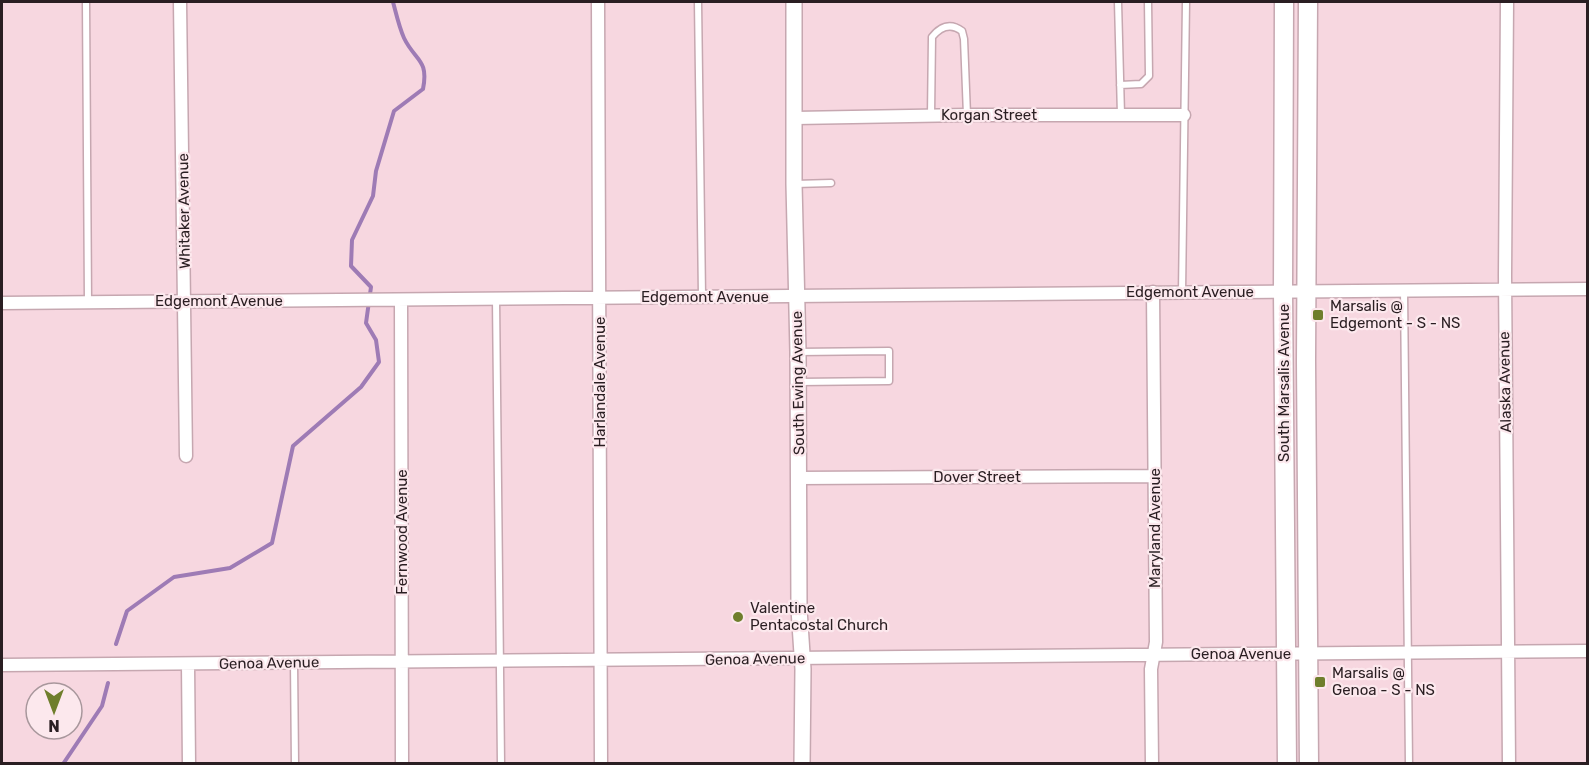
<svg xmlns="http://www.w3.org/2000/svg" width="1589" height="765" font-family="Rubik,sans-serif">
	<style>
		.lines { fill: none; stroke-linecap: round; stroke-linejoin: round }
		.stream { stroke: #9e7bb5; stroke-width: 4 }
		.service-casing { stroke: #c6a7b0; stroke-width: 9 }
		.minor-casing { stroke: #c6a7b0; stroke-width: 15 }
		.tertiary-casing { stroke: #c6a7b0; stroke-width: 18 }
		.secondary-casing { stroke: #c6a7b0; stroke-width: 21 }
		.service { stroke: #fff; stroke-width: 6 }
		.minor { stroke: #fff; stroke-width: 12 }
		.tertiary { stroke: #fff; stroke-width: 15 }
		.secondary { stroke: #fff; stroke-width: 18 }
		.poi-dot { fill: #6f7e2c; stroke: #fce8ed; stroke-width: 2 }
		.labels { text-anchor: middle; stroke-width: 4.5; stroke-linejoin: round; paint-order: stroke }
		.street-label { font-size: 15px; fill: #2a1e22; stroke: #fce8ed }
		.poi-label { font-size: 15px; fill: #2a1e22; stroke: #fce8ed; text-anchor: start }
	</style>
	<rect width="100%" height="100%" fill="#f7d7e0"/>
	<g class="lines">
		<path class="stream" d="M116,644L127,611L174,577L230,568L272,543L293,446L361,387L379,362L376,340L366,323L371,287L351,266L352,240L373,196L376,171L394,111L423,89C429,59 415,61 404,38C399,27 396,13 393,2
			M63,764L102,706L108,683"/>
		<g class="service-casing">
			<path id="service" d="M86,2L88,303
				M698,2L702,296
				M1118,2L1121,115
				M1120,85L1141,84L1149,76L1148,2
				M931,115L932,37C940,27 950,22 962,31L964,39L967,115
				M795,184L831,183
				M1404,290L1409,764
				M1182,292L1186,2
				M496,299L501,764
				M798,352L889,351V381L799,382
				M294,662L295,764"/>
		</g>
		<g class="minor-casing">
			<path id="minor" d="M180,2L186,456
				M598,2L601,764
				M1507,2L1505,276L1509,764
				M795,118L967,115H1184
				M401,300L402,764
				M2,303L1588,289
				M799,478L1155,476
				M188,664L189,764
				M2,665L1588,651
				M1152,764L1151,669L1156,642L1153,292"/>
		</g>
		<g class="tertiary-casing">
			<path id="tertiary" d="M794,2V184L798,352L799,609L803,669L802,764"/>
		</g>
		<g class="secondary-casing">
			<path id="secondary" d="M1284,2L1283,292L1287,764
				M1308,2L1306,361L1309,764"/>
		</g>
		<use href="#service" class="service"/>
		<use href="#minor" class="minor"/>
		<use href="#tertiary" class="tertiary"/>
		<use href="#secondary" class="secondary"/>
	</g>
	<g class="poi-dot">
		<rect x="1312" y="309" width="12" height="12" rx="3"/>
		<circle cx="738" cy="617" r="6"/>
		<rect x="1314" y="676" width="12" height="12" rx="3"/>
	</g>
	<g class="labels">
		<g class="street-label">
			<text x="989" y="120">Korgan Street</text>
			<text transform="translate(184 211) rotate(-91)" y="5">Whitaker Avenue</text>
			<text x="1190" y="297">Edgemont Avenue</text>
			<text x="705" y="302">Edgemont Avenue</text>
			<text x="219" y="306">Edgemont Avenue</text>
			<text transform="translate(600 382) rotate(-90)" y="5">Harlandale Avenue</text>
			<text transform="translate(1505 382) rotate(-91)" y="5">Alaska Avenue</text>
			<text transform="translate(798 383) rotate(-91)" y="5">South Ewing Avenue</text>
			<text transform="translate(1284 383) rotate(-90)" y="5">South Marsalis Avenue</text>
			<text x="977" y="482">Dover Street</text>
			<text transform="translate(1155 528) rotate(-90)" y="5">Maryland Avenue</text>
			<text transform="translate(402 532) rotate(-90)" y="5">Fernwood Avenue</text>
			<text x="1241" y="659">Genoa Avenue</text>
			<text transform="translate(755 659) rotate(-1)" y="5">Genoa Avenue</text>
			<text transform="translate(269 663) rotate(-1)" y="5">Genoa Avenue</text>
		</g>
		<g class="poi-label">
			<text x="1330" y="311">Marsalis @<tspan x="1330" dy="17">Edgemont - S - NS</tspan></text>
			<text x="750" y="613">Valentine<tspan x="750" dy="17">Pentacostal Church</tspan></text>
			<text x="1332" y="678">Marsalis @<tspan x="1332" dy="17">Genoa - S - NS</tspan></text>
		</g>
	</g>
	<rect width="1589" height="765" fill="none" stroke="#2a1e22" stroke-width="6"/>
	<g transform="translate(54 711) rotate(180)"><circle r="28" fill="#fce8ed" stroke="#a8979c" stroke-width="1.5"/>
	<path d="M0-4.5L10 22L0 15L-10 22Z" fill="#6f7e2c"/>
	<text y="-9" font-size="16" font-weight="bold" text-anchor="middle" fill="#2a1e22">N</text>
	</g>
</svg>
